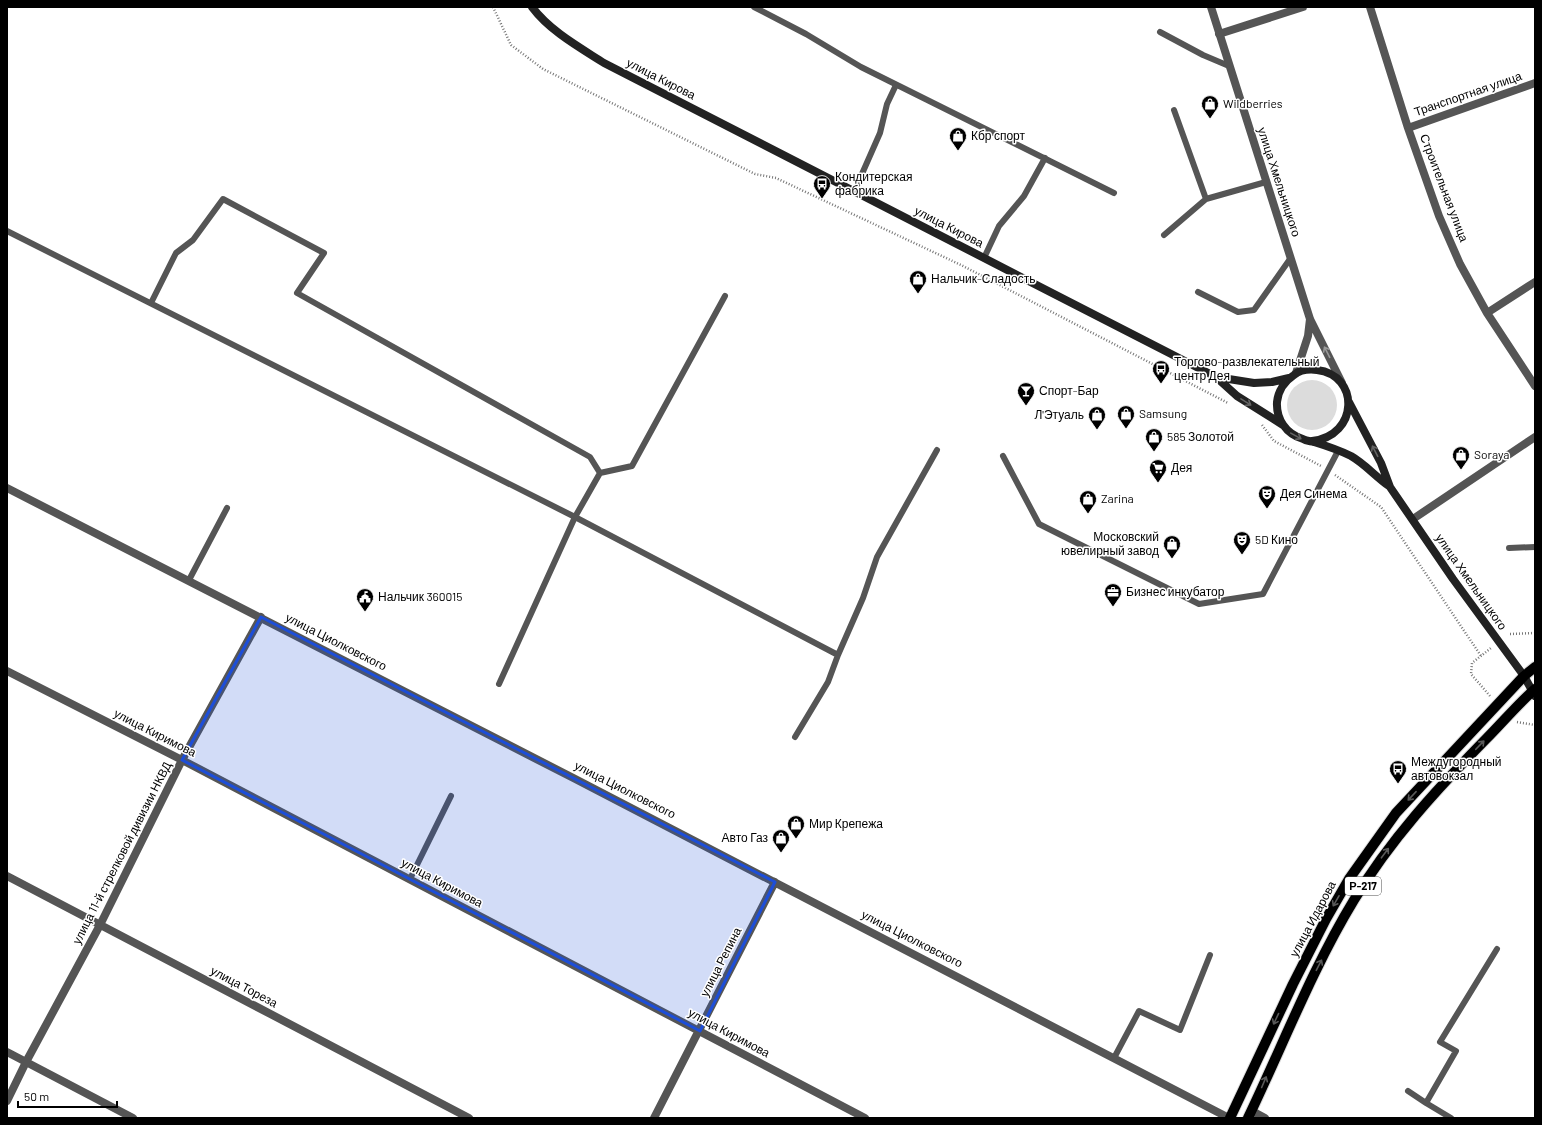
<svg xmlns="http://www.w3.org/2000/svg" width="1542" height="1125" font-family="Barlow,sans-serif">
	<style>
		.green { fill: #dcdcdc }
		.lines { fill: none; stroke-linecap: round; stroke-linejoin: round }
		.primary-casing { stroke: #dbdbdb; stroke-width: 12 }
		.path { stroke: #777; stroke-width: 2.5; stroke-dasharray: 1 2; stroke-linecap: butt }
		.service { stroke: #555; stroke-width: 6 }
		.minor { stroke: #555; stroke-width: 8 }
		.tertiary { stroke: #555; stroke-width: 8 }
		.secondary { stroke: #222; stroke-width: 8 }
		.primary { stroke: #000; stroke-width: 10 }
		.oneway { stroke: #999 }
		.oneway2 { stroke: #646464 }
		.oneway3 { stroke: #595959 }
		.marked { fill: #1d4ed8; fill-opacity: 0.2; stroke: #1d4ed8; stroke-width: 3; stroke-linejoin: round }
		.labels { text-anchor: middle; stroke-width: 3; stroke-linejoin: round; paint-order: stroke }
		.shield { fill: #fff; stroke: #4c4c4c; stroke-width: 1 }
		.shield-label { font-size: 11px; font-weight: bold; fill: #000 }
		.street-label { font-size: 12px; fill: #000; stroke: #fff }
		.poi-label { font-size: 12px; fill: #000; stroke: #fff; text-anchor: start }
	</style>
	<rect width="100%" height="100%" fill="#fff"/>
	<path class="green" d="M1287 405a25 25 0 1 1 50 0a25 25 0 1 1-50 0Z"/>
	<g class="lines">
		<g class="primary-casing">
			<path id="primary" d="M1230,1118L1293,984L1326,919L1349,879L1396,813L1524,676L1535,667
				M1248,1118C1283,1045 1312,969 1354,900C1390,840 1437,789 1486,739C1502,723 1518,704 1535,689"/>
		</g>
		<path class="path" d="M493,7L511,45L543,69L755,174L776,178L961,265L1228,403
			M1262,425L1274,441L1321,466
			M1335,475L1381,507L1481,656
			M1510,634L1535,633
			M1490,696L1471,674L1472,663L1491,648
			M1517,722L1535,725"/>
		<path class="service" d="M754,7L806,34L861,67L1114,193
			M1160,32L1203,55L1229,66
			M854,192L880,133L887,104L896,85
			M1206,199L1266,182
			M7,231L575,517L838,655L828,682L795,737
			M1164,235L1206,199L1174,110
			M984,258L999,226L1024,196L1045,158
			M1198,292L1238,312L1254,310L1290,259
			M151,303L176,253L193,240L223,199L324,253L297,293L590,457L600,473
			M1003,456L1039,524L1199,604L1263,594L1338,451
			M1509,548L1535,547
			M189,580L227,508
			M838,655L863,598L877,557L937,450
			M499,684L575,517L600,473L632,466L725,296
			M410,879L451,796
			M1114,1058L1139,1011L1180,1030L1210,955
			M1408,1091L1426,1103
			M1451,1118L1426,1103L1456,1051L1440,1042L1497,949"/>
		<path class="minor" d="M1370,7L1408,128L1439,216L1460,264L1487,313L1535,386
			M1219,34L1303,7
			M1408,128L1535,83
			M1487,313L1535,282
			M7,488C416,695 822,907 1229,1118
			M1413,519L1535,437
			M7,671L182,760L865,1118
			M7,876L469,1118
			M7,1052L133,1118
			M7,1101L26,1062L100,925L182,760L261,617
			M1252,1111L1265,1118
			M654,1118L775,882"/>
		<path class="tertiary" d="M1211,7L1310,319L1342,383
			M1296,373L1308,336L1310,319"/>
		<path class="secondary" d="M532,7C550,31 579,47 604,63L1216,377L1237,396L1283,425
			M1216,377L1254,383L1272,382L1289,378
			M1349,402L1381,463L1390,487L1453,579L1524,676L1535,696
			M1312,441C1359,436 1360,375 1317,370C1309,369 1300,370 1294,375C1285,381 1278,391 1277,402C1276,419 1286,434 1303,439C1306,441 1310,441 1314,442C1327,446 1339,450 1351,456C1365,464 1376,477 1389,486"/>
		<use href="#primary" class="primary"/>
	</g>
	<defs><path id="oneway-shaft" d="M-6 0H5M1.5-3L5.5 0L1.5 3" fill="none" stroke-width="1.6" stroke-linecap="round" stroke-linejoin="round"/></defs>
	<use class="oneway" href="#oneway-shaft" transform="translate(1327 352) rotate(-117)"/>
	<g class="oneway2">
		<use href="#oneway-shaft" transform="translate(1246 402) rotate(32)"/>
		<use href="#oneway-shaft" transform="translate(1296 436) rotate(29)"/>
		<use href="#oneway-shaft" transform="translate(1375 451) rotate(-117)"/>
	</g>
	<g class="oneway3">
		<use href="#oneway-shaft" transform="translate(1480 745) rotate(-46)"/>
		<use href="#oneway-shaft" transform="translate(1412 796) rotate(133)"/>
		<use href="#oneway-shaft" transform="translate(1385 853) rotate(-53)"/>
		<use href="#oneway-shaft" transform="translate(1336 901) rotate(120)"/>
		<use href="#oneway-shaft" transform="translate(1319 965) rotate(-63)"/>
		<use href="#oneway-shaft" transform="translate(1276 1019) rotate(115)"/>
		<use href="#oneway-shaft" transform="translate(1264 1082) rotate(-67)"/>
	</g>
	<path class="marked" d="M261,617L775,882L700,1031L182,760Z"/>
	<defs>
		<g id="shop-pin" transform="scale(0.9)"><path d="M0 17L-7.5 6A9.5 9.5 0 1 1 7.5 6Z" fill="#000" stroke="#fff"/><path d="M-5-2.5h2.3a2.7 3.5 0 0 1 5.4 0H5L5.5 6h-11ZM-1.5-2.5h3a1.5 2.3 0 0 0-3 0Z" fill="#fff"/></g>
		<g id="bus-pin" transform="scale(0.9)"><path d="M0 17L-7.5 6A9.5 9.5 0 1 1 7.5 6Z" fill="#000" stroke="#fff"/><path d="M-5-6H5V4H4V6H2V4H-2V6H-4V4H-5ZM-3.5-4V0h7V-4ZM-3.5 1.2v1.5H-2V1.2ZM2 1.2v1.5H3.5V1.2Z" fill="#fff"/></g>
		<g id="bar-pin" transform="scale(0.9)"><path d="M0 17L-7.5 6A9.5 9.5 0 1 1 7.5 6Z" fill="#000" stroke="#fff"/><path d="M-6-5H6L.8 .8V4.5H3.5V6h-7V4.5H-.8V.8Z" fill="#fff"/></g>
		<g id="supermarket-pin" transform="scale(0.9)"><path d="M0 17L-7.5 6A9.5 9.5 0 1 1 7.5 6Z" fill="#000" stroke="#fff"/><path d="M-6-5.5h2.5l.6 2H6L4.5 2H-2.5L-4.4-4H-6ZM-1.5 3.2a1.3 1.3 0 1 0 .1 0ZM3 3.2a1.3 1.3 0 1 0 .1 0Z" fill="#fff"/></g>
		<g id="theatre-pin" transform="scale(0.9)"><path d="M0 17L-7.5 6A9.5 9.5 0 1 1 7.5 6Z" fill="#000" stroke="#fff"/><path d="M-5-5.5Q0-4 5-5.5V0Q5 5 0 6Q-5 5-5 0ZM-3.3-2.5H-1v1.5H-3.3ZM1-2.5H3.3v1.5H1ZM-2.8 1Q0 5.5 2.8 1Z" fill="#fff"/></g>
		<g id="office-pin" transform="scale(0.9)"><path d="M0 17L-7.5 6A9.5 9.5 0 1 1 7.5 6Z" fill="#000" stroke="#fff"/><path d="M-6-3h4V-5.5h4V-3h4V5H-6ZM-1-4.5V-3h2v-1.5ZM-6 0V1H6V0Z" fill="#fff"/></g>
		<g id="civic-pin" transform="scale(0.9)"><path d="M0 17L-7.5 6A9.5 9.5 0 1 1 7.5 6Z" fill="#000" stroke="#fff"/><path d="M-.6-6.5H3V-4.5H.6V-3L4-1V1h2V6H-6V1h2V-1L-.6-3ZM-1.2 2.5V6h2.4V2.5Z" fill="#fff"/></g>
	</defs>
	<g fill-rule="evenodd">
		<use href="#shop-pin" x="1210" y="104"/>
		<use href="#shop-pin" x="958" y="136"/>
		<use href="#bus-pin" x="822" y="184"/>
		<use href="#shop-pin" x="918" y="279"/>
		<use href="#bus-pin" x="1161" y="369"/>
		<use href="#bar-pin" x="1026" y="391"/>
		<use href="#shop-pin" x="1126" y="414"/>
		<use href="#shop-pin" x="1097" y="415"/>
		<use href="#shop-pin" x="1154" y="437"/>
		<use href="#shop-pin" x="1461" y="455"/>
		<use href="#supermarket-pin" x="1158" y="468"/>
		<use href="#theatre-pin" x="1267" y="494"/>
		<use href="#shop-pin" x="1088" y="499"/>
		<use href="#theatre-pin" x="1242" y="540"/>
		<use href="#shop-pin" x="1172" y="544"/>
		<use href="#office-pin" x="1113" y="592"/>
		<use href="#civic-pin" x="365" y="597"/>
		<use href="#bus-pin" x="1398" y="769"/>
		<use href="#shop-pin" x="796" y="824"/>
		<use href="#shop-pin" x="781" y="838"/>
	</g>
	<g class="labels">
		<rect class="shield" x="1345" y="877" width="36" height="18" rx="3"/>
		<g class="shield-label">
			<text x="1363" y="890">Р-217</text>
		</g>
		<g class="street-label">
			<text transform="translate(661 79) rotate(27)" y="4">улица Кирова</text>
			<text transform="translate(1468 94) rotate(-19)" y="4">Транспортная улица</text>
			<text transform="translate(1279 182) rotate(72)" y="4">улица Хмельницкого</text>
			<text transform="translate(1444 188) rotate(69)" y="4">Строительная улица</text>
			<text transform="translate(949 227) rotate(27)" y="4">улица Кирова</text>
			<text transform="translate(1471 582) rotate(55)" y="4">улица Хмельницкого</text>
			<text transform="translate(336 642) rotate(27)" y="4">улица Циолковского</text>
			<text transform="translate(155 733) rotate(27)" y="4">улица Киримова</text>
			<text transform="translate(625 790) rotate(27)" y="4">улица Циолковского</text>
			<text transform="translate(122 853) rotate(-63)" y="4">улица 11-й стрелковой дивизии НКВД</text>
			<text transform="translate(442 883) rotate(28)" y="4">улица Киримова</text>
			<text transform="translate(1313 919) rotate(-62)" y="4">улица Идарова</text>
			<text transform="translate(912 939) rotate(27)" y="4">улица Циолковского</text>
			<text transform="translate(721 962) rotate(-63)" y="4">улица Репина</text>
			<text transform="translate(244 987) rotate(28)" y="4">улица Тореза</text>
			<text transform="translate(729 1033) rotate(28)" y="4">улица Киримова</text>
		</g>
		<g class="poi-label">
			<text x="1223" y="108">Wildberries</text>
			<text x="971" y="140">Кбр спорт</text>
			<text x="835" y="181">Кондитерская<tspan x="835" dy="14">фабрика</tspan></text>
			<text x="931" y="283">Нальчик-Сладость</text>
			<text x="1174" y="366">Торгово-развлекательный<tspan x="1174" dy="14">центр Дея</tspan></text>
			<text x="1039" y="395">Спорт-Бар</text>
			<text x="1139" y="418">Samsung</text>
			<text x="1084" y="419" text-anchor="end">Л'Этуаль</text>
			<text x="1167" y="441">585 Золотой</text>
			<text x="1474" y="459">Soraya</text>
			<text x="1171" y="472">Дея</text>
			<text x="1280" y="498">Дея Синема</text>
			<text x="1101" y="503">Zarina</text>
			<text x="1159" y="541" text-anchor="end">Московский<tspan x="1159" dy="14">ювелирный завод</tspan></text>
			<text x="1255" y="544">5D Кино</text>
			<text x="1126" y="596">Бизнес инкубатор</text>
			<text x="378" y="601">Нальчик 360015</text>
			<text x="1411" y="766">Междугородный<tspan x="1411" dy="14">автовокзал</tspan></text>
			<text x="809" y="828">Мир Крепежа</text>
			<text x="768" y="842" text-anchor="end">Авто Газ</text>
		</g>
	</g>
	<rect width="1542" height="1125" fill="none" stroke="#000000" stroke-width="16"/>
	<path d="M18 1101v6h99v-6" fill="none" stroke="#000000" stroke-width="2"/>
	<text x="24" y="1101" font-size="12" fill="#000000" stroke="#ffffff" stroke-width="3" paint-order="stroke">50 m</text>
</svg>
